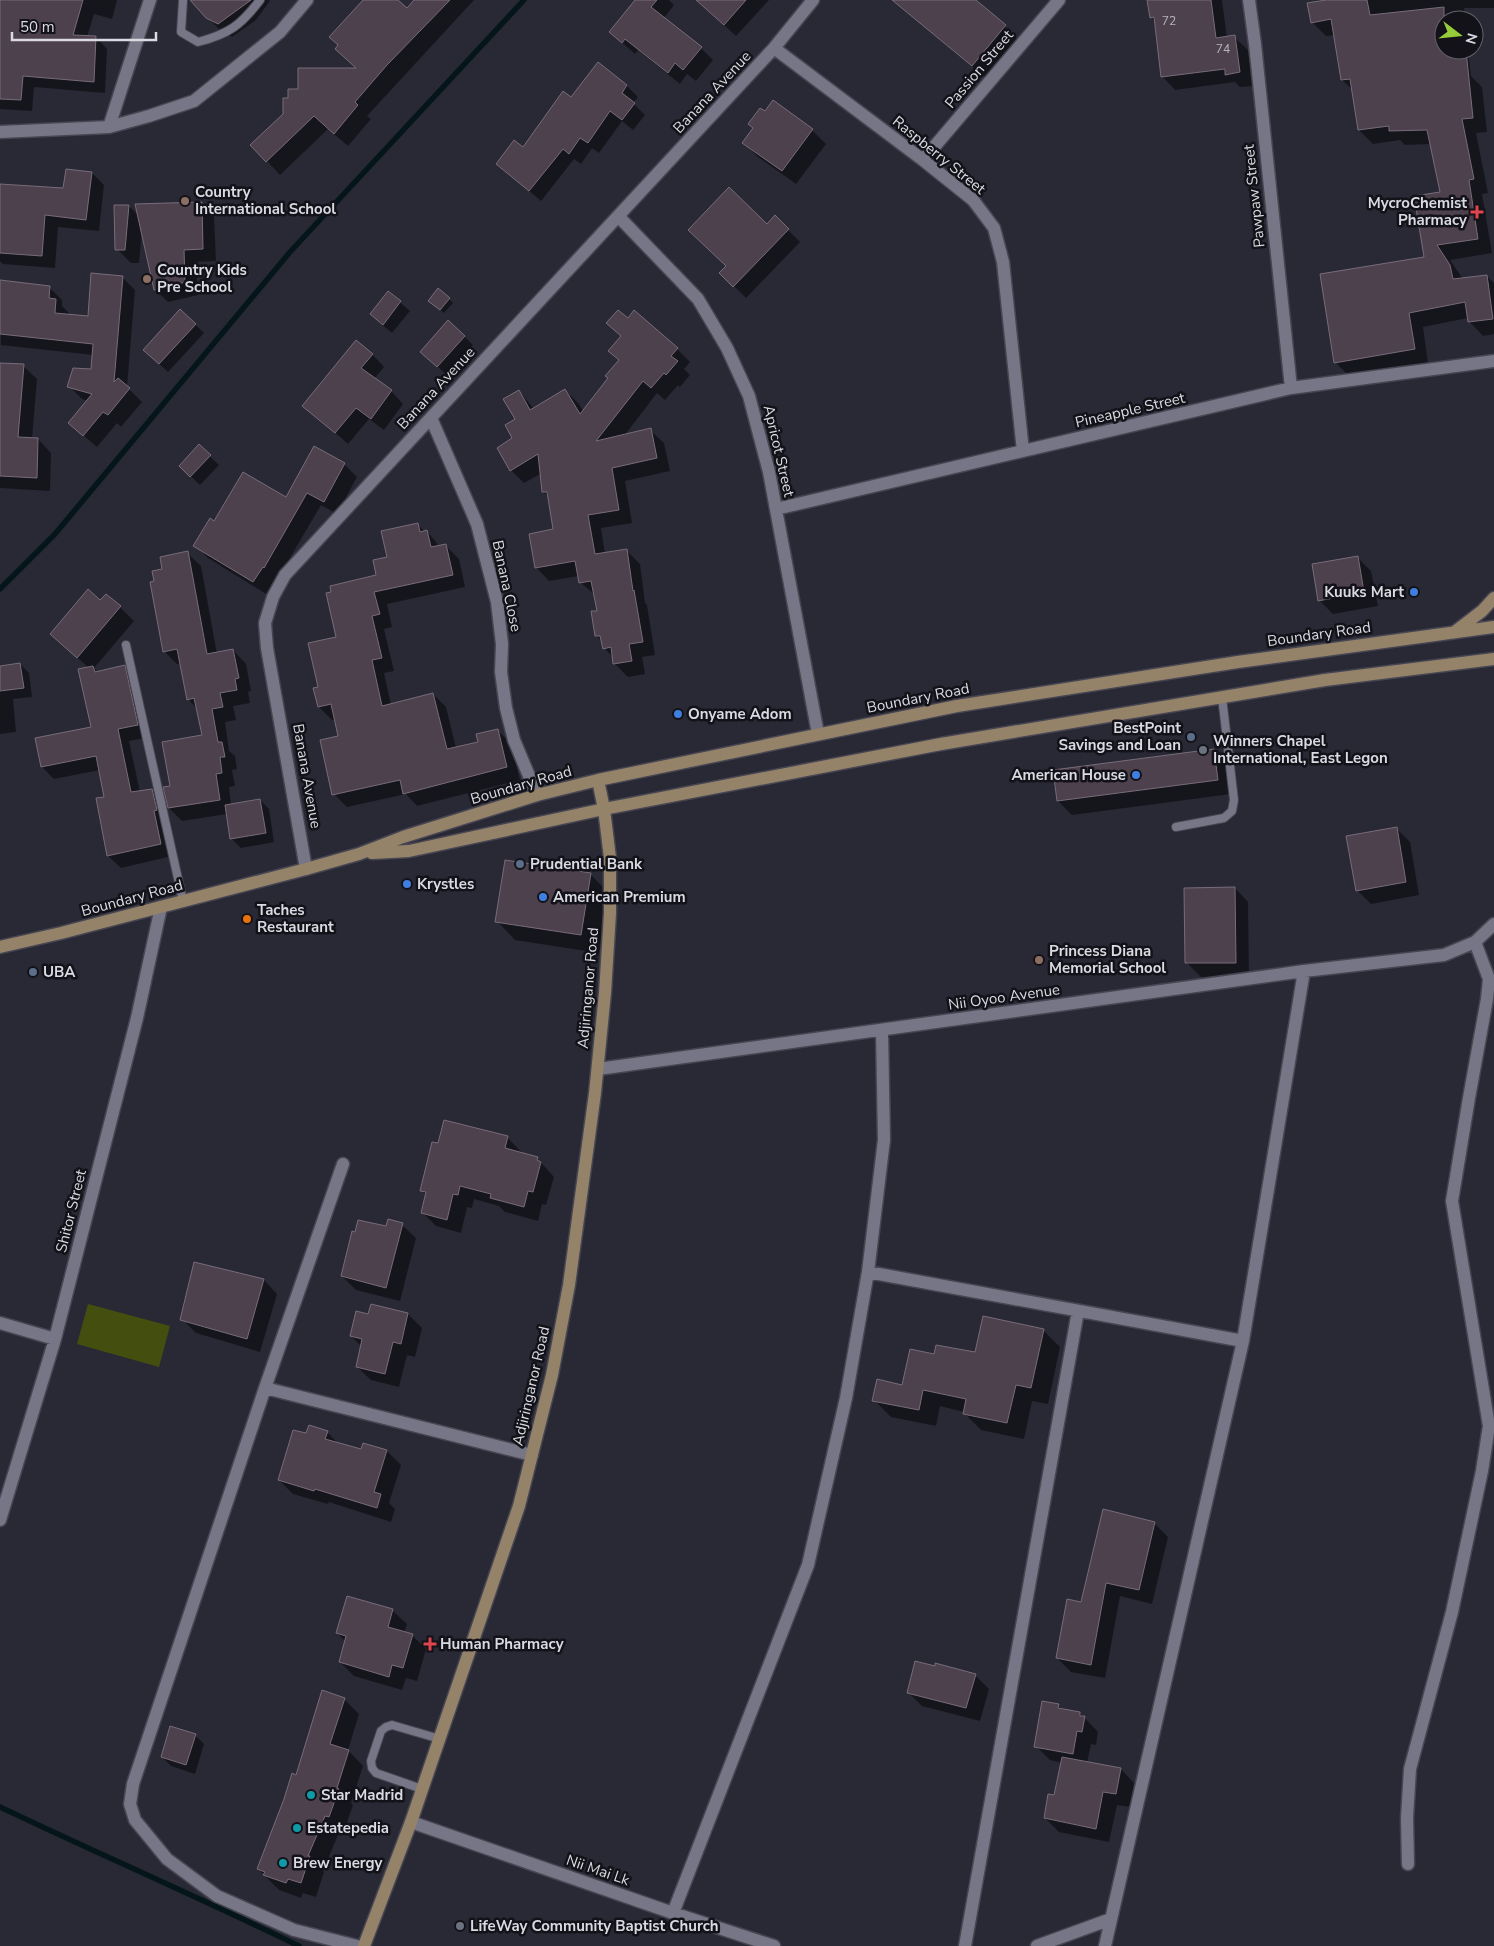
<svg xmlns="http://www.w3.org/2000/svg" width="1494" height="1946" font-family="'Nunito Sans',sans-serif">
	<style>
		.green { fill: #444e0f }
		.shadow { fill: #0007; fill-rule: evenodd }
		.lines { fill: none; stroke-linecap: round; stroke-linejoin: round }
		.stream { stroke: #05161a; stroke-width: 5.5 }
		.building { fill: #4d414d; stroke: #786c79 }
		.service-casing { stroke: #464551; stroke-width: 10 }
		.minor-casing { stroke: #464551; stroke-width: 15 }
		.secondary-casing { stroke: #464551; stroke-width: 15 }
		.service { stroke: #767686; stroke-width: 8 }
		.minor { stroke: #767686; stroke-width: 12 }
		.secondary { stroke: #948369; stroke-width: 12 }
		.education-dot { fill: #8d6e63; stroke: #121218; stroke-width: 2 }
		.health-dot { fill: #e0444e; stroke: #121218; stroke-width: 2 }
		.shop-dot { fill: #3f7fe0; stroke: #121218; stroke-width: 2 }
		.service-dot { fill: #5c6f8a; stroke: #121218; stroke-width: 2 }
		.worship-dot { fill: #6b7280; stroke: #121218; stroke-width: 2 }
		.food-dot { fill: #e8710a; stroke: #121218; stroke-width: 2 }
		.culture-dot { fill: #0f9aa8; stroke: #121218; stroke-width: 2 }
		.labels { text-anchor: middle; stroke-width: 5; stroke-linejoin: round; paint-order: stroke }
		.number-label { font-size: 12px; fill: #b7b4be }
		.street-label { font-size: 15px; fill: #dadae3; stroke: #121218 }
		.poi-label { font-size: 15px; font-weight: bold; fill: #dadae3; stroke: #121218; text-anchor: start }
	</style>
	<rect width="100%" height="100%" fill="#292936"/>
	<path class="green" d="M88,1304L170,1326L159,1367L77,1344Z"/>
	<path class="shadow" d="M0,0H117L112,19L94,14L87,37H96L107,49L105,93L34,87L32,111L0,109Z
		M194,0H269L270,1L256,20L232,37L221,31L207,17Z
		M366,0H396L407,10L416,0H474L367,116L371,119L348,146L328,129L280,175L267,161L289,99L299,90L357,69Z
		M636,0H669L674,5L664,18L701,48L713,60L696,81L687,74L680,84L638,50L635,54L610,32Z
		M697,0H769L736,36Z
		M893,0H977L1018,39L986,78Z
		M1149,0H1222L1227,38L1234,37L1248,50L1253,86L1240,87L1235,82L1175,90L1162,76L1156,22L1151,17Z
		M1328,0H1494V8H1464L1465,20H1444V50H1468L1471,76L1482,87L1487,132L1476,133L1488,193L1482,194L1492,253L1450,260L1463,279L1487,276L1494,283V334L1483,336L1469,321L1468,318L1423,327L1428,363L1349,376L1335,362L1425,258L1442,193L1432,144L1405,145L1400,140L1373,144L1359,130L1353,90L1342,80L1335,35L1326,36L1312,22Z
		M598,64L627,86L638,97L633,103L645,115L633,130L622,121L599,153L592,148L581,164L574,159L541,201L497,164L524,149L571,99Z
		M765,113L812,130L826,144L796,184L758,157L744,143Z
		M92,173L104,185L99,231L58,227L55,268L3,264L0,261V185L64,190Z
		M201,203L214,216L216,261L196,262L198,295L168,302L155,289L142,231L139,263H131L117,249L129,206L139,216ZM191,279L192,282L163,289V286Z
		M775,217L800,242L746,298L721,273Z
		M122,277L135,290L127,387L142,402L121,427L117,423L97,447L69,423L88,401L82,399L69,386L92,370L93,355L1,345L0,281L49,287L62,300V306L69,313L68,316L89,318Z
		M388,292L410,311L392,333L380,323Z
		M449,299L453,303L444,313L434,305Z
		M628,320L677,349L690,362L684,369L690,375L680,387L678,385L665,400L657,393L624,436L650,430L664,443L670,471L625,481L632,523L601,528L605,554L627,551L640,564L645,603L647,605L655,655L642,657L645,674L628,677L615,664L614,658L604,648L603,642L596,636L598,612L595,595L580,582L579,576L549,581L536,567L554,530L549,497L544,492L542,473L524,483L511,470L519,391L534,409L565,390L579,404L583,411L609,379L620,361L622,337L608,323Z
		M195,324L204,333L168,372L154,359Z
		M464,336L473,345L447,375L431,361Z
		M372,354L384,367L374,379L391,391L403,404L384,430L369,419L348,444L304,405Z
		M0,364L23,366L37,379L32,439H38L51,453L50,491L0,488Z
		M199,446L219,465L200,485L180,466Z
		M344,464L357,477L337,514L321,505L277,580L276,579L266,594L208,558L195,545L215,522L287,499Z
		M417,524L425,532L427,531L440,547L446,546L459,559L465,587L387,604L392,627L384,629L394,671L384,673L391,705L433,694L446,707L456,748L479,742L497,730L511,743L520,780L417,806L406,794L347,807L334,794L340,737L336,719L332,720L319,707L315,689L319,688L338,638L388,558Z
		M187,553L201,566L217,654L233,650L246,664L251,691L248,692L250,703L233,706L236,720L225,722L229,751L235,756L237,769L232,770L235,786L229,787L231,805L260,800L269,809L274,842L241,848L231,838L227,814L182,821L169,808L171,787L203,736L198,710L188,699L181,664H177L164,651L156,582L164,570Z
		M1357,557L1371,571L1378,606L1333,614L1319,600Z
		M101,602L120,607L134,621L94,668L98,672L124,667L137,679L150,737L129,741L140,792L152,790L164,803L172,856L121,868L108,856L106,798L100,770L54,779L42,767L92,728L89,668L51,634Z
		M20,664L29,673L32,697L13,699L16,732L0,734V667Z
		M1213,750L1227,764L1231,794L1072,815L1058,801Z
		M1396,828L1410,842L1419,895L1371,904L1357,890Z
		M590,874L609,893L599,953L515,940L497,921Z
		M1235,888L1248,902L1249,976L1201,977L1187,963Z
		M508,1138L521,1152V1154L537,1158L554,1177L546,1205L542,1204L538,1221L505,1212L499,1206L474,1199L472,1208L467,1207L461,1233L436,1226L422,1212L427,1196L421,1190L439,1145Z
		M402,1225L416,1238L400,1301L356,1290L342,1276L387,1228Z
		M264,1280L277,1294L260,1352L196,1333L182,1319Z
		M372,1305L408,1314L422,1328L415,1357L407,1355L399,1387L371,1380L357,1367L362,1347L351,1336L369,1316Z
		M1043,1330L1060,1347L1048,1404L1032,1401L1024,1439L981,1430L964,1413V1412L940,1406L936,1426L891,1417L874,1400L903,1386L935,1356L976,1354Z
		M327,1432L340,1445L361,1451L364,1444L387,1451L401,1465L389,1503L395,1509L391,1522L329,1502L328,1504L293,1494L279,1480L307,1435Z
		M1154,1523L1168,1537L1152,1604L1120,1596L1105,1678L1071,1672L1057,1658L1082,1603Z
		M347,1598L393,1611L407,1624L404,1633L412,1635L426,1649L417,1681L406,1678L402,1690L354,1676L340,1662L346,1642L337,1633Z
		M975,1675L989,1689L980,1721L922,1706L908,1692Z
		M344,1699L359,1714L348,1750L363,1766L351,1803L353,1805L344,1831L340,1830L323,1871L324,1872L316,1897L303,1893L301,1898L279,1890L258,1869L297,1776Z
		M1058,1705L1063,1710L1080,1713L1098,1732L1096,1745L1091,1744L1087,1763L1121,1769L1134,1783L1130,1807L1117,1805L1109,1842L1059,1832L1045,1818L1055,1797L1062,1763L1050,1760L1036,1746Z
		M195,1735L204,1744L195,1774L171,1766L162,1757Z"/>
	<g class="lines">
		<path class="stream" d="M0,589L55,534L290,252L524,0
			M0,1807C99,1854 200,1898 299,1946"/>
	</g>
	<path class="building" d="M0,0H83L73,35L96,36L94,82L23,76L21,100L0,99Z
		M190,0H251L218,24L206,18Z
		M363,0H398L407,8L414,0H450L387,65L355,102L358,105L334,134L314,116L266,162L250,145L283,114V98H288V89H298V68H356L335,49L338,45L329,37Z
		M635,0H657L651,7L702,47L683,70L675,63L668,73L625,39L622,43L609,32Z
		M696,0H746L724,25Z
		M892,0H976L1006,25L972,66Z
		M1147,0H1211L1216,38L1235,35L1240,72L1225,75V69L1161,77L1154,17L1150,18Z
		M1326,0H1367L1370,15L1444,7V50H1466L1473,118L1462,119L1474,179L1469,180L1478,239L1437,245L1450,265L1453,279L1487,275L1493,319L1468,322L1465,302L1409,313L1415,349L1334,363L1320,274L1424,257L1414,196L1440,192L1427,130L1389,131V126L1358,130L1350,79L1341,80L1331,19L1311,23L1307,3Z
		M598,62L627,85L622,93L635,103L622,120L610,111L588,143L580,138L569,154L563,149L529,191L496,164L514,140L523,147L563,91L571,97Z
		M773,100L813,129L782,171L742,143L753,128L748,124L760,108L765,111Z
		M66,169L92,172L86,220L45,215L42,256L0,253V184L63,188Z
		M729,187L767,224L775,215L789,229L733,287L719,273L726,266L688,230Z
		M202,202L203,249L184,250L185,282L154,290L135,204Z
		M114,205H129L125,250H115Z
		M91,273L123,276L114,382L118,378L130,388L108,415L103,412L83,436L68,423L92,394L67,387L73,368L91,369L93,344L0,334V280L50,286L49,298L56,299L55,313L88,316Z
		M438,288L450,298L440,310L428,301Z
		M388,291L401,301L383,325L370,314Z
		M180,309L196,324L159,364L143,350Z
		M618,310L628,318L634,310L678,348L671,356L678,361L666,375L664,373L651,388L643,381L596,441L651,428L657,458L612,468L619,510L588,515L595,554L627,549L633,591L634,590L643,642L629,644L632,661L613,664L611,647L603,649L600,636H595L591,611H597L591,581L579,583L575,561L535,568L529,534L553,529L547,492H542L538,454L510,471L497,448L512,438L505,425L515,419L503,399L519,390L530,410L565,389L580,414L608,378L605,376L619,360L608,351L621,336L606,323Z
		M448,320L465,336L437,367L420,352Z
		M356,340L373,354L361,368L392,390L371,419L356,408L335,433L302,406Z
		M0,363L24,364L18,437L38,438L37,478L0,476Z
		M199,444L211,455L190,477L179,466Z
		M314,446L345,463L324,502L307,493L264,568L263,567L253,582L193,546L210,518L214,521L243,472L286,497Z
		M418,523L420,532L427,530L431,547L446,544L453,575L374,592L380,614L372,616L382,658L372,660L382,706L433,693L447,749L478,742L476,734L498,729L507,767L403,794L400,780L332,795L320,740L338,736L331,704L318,707L313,688L318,687L308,643L336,637L326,593L331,592L330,586L376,575L373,560L387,557L381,531Z
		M188,551L207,654L233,649L239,678L235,679L237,690L220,693L223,707L212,709L218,742H222L225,757H220L222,773L216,774L220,800L168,808L163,787L170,786L162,742L202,735L194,698L187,700L177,649L163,652L150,582L154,581L152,571L162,569L160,557Z
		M1358,556L1364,592L1318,601L1312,564Z
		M88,589L100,600L106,594L121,606L77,658L50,634Z
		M20,663L24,688L0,691V666Z
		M125,665L138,725L118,729L131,792L152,789L157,810L154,811L161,844L107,856L96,798L104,797L96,756L41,767L35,738L91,727L78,669L93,666L95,672Z
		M1214,749L1218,780L1057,801L1053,770Z
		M260,799L266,833L230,839L225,805Z
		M1397,827L1406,882L1356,891L1346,836Z
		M505,860L591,873L581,935L495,922Z
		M1235,887L1236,963H1185L1184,888Z
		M444,1120L508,1136L505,1148L538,1157L537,1160L541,1162L533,1192L528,1191L524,1207L490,1198L491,1194L460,1186L458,1195L453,1194L447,1220L421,1213L426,1192L420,1191L432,1142L438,1143Z
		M388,1219L403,1223L386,1288L341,1276L352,1231L355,1232L358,1220L386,1226Z
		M194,1262L264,1279L247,1339L180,1320Z
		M371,1304L408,1313L401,1344L393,1342L385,1374L356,1367L362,1339L350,1336L356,1311L368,1314Z
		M983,1316L1044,1329L1031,1388L1016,1385L1007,1423L963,1414L966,1399L923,1390L919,1410L872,1401L877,1379L902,1385L910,1349L934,1354L936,1345L975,1352Z
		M309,1425L328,1431L325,1439L361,1449L363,1443L387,1450L374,1492L381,1494L377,1508L315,1489L314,1491L278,1480L293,1430L306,1433Z
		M1103,1509L1155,1522L1139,1590L1106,1583L1091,1665L1056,1658L1067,1599L1081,1602Z
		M347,1596L393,1609L388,1627L413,1634L403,1668L392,1665L389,1677L339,1662L346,1636L336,1633Z
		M915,1661L935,1666V1663L976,1674L966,1708L907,1693Z
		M322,1690L345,1698L330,1744L349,1750L337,1788L339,1789L329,1817L325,1816L308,1856H310L301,1883L288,1879L286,1883L263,1875L265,1872L257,1869L284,1799L292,1773L296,1775Z
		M1042,1701L1059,1704L1058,1708L1080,1712V1716H1085L1082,1732L1077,1731L1073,1754L1034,1747Z
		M170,1726L196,1734L186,1765L161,1757Z
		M1062,1757L1121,1768L1116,1794L1103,1792L1096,1829L1044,1818L1048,1794L1054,1795Z"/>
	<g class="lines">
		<g class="service-casing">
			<path id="service" d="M183,0L181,32L198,42C229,34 241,25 260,0
				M126,645L183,901
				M1176,827L1224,818L1232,811L1234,800L1222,697
				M422,1789L376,1773L372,1768L371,1761L381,1731L386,1727L392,1725L440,1739"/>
		</g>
		<g class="minor-casing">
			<path id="minor" d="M1249,0L1255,44L1291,388
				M774,48L923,160L973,200L994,228L1003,262L1023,451
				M109,127L150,0
				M0,132L109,127L149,116L194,101L280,32L307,0
				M923,160L1059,0
				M618,216L698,299L727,348L749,396L769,472L818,734
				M431,418L477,524L497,602L502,644L501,672L506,708L514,740L537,795
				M776,509L1291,388L1494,361
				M306,869L267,648L265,623L273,597L285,575L774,48L813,0
				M598,1069L1304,971L1444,955L1475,942L1494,924
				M343,1164L265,1388L133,1784L130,1804L135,1820L167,1859L217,1896L294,1930L357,1946
				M868,1272L1243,1341
				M0,1323L55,1339
				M265,1388L532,1455
				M0,1520L55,1339L137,1018L161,907
				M411,1822L673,1913L774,1946
				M1408,1864L1407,1818L1410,1769L1452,1612L1482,1471L1489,1426L1452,1201L1469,1098L1487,999L1489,979L1475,942
				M673,1913L808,1565L846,1398L868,1272L884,1140L882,1031
				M965,1946L1078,1311
				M1037,1946L1111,1919
				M1105,1946L1243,1341L1304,971"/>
		</g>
		<g class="secondary-casing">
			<path id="secondary" d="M1456,631L1482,611L1494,598
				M372,853L409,851L604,809L941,744L1325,680L1494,659
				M0,947L61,933L306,869L359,854L403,837L537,795L598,780L957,706L1238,662L1494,627
				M364,1946L411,1822L519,1506L552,1375L569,1285L595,1093L605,993L610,913V858L604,809L598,780"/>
		</g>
		<use href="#service" class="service"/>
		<use href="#minor" class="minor"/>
		<use href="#secondary" class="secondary"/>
	</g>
	<g class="education-dot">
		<circle cx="185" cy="201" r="5"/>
		<circle cx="147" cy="279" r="5"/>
		<circle cx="1039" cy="960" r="5"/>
	</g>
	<g class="health-dot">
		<path d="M1474.5 204.5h5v5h5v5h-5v5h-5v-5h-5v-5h5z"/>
		<path d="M427.5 1636.5h5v5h5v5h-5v5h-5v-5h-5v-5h5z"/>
	</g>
	<g class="shop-dot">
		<circle cx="1414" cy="592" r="5"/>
		<circle cx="678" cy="714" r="5"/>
		<circle cx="1136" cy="775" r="5"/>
		<circle cx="407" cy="884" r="5"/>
		<circle cx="543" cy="897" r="5"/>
	</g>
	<g class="service-dot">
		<circle cx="1191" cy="737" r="5"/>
		<circle cx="520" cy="864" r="5"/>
		<circle cx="33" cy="972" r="5"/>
	</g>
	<g class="worship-dot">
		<circle cx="1203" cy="750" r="5"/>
		<circle cx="460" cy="1926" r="5"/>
	</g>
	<circle class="food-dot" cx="247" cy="919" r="5"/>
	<g class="culture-dot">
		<circle cx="311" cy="1795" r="5"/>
		<circle cx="297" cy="1828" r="5"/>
		<circle cx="283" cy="1863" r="5"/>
	</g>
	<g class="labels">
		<g class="number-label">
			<text x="1169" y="25">72</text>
			<text x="1223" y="53">74</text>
		</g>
		<g class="street-label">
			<text transform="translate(979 69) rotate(-50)" y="5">Passion Street</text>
			<text transform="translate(712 92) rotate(-47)" y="5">Banana Avenue</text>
			<text transform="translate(939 155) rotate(39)" y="5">Raspberry Street</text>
			<text transform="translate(1254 196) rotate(-96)" y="5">Pawpaw Street</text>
			<text transform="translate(436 388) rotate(-47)" y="5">Banana Avenue</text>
			<text transform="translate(1130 410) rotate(-13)" y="5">Pineapple Street</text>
			<text transform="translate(779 451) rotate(77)" y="5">Apricot Street</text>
			<text transform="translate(507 586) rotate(78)" y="5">Banana Close</text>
			<text transform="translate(1319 634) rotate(-8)" y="5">Boundary Road</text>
			<text transform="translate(918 698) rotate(-11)" y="5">Boundary Road</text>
			<text transform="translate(307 776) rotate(80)" y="5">Banana Avenue</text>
			<text transform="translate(521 785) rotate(-16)" y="5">Boundary Road</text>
			<text transform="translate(132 898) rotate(-15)" y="5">Boundary Road</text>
			<text transform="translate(588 988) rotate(-85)" y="5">Adjiringanor Road</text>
			<text transform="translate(1004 997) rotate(-8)" y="5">Nii Oyoo Avenue</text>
			<text transform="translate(71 1211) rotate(-76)" y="5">Shitor Street</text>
			<text transform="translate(531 1386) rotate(-77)" y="5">Adjiringanor Road</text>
			<text transform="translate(598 1870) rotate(19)" y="5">Nii Mai Lk</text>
		</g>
		<g class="poi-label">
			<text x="195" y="197">Country<tspan x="195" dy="17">International School</tspan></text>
			<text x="1467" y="208" text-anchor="end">MycroChemist<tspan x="1467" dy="17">Pharmacy</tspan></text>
			<text x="157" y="275">Country Kids<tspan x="157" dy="17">Pre School</tspan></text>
			<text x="1404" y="597" text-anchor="end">Kuuks Mart</text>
			<text x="688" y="719">Onyame Adom</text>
			<text x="1181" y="733" text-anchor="end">BestPoint<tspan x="1181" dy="17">Savings and Loan</tspan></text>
			<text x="1213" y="746">Winners Chapel<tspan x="1213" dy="17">International, East Legon</tspan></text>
			<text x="1126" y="780" text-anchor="end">American House</text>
			<text x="530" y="869">Prudential Bank</text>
			<text x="417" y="889">Krystles</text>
			<text x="553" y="902">American Premium</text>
			<text x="257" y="915">Taches<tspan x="257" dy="17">Restaurant</tspan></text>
			<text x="1049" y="956">Princess Diana<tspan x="1049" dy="17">Memorial School</tspan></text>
			<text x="43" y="977">UBA</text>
			<text x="440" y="1649">Human Pharmacy</text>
			<text x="321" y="1800">Star Madrid</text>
			<text x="307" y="1833">Estatepedia</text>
			<text x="293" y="1868">Brew Energy</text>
			<text x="470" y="1931">LifeWay Community Baptist Church</text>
		</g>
	</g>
	<g transform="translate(1459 35) rotate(106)"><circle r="24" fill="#121218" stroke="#626269"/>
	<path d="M0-4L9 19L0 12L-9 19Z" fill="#96cc39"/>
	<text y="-8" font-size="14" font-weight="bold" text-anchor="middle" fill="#dadae3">N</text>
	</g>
	<path d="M12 32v8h144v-8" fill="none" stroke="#dadae3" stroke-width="2.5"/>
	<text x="20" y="32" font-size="15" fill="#dadae3" stroke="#121218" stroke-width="4" paint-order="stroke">50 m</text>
</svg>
